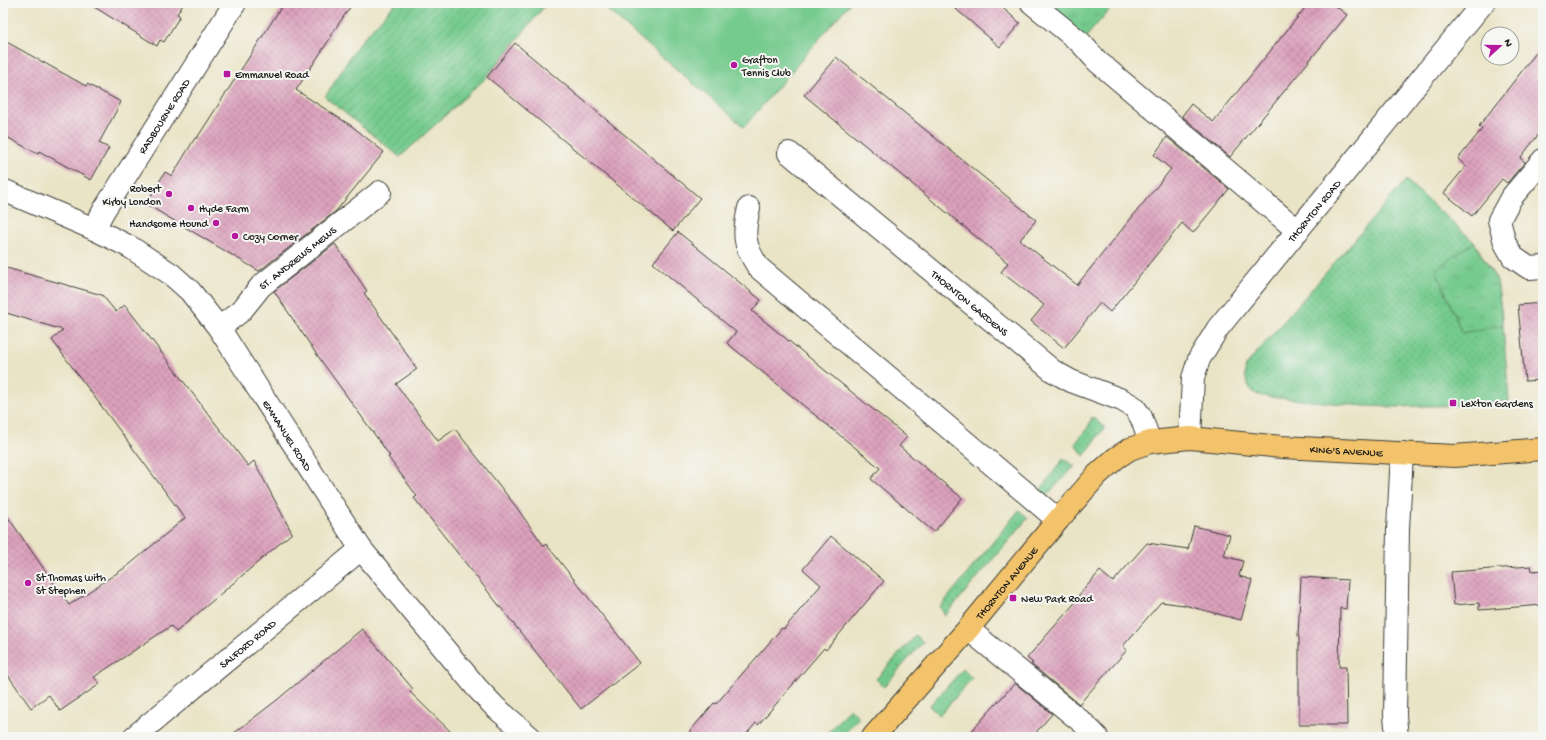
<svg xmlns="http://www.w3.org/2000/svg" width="1546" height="740" font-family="'Gochi Hand',sans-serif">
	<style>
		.grass { fill: url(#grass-dots); stroke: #487354 }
		.park { fill: url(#park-tufts); stroke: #487354 }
		.garden { fill: url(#garden-furrows); stroke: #487354 }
		.pitch { fill: #75ca8d; stroke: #487354 }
		.building { fill: url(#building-cross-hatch) }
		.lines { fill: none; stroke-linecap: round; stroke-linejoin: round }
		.minor-casing { stroke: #3b3a36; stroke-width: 24 }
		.major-casing { stroke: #3b3a36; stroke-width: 24 }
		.minor { stroke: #fff; stroke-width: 22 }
		.major { stroke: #f2c36a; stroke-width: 22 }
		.poi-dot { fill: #b5179e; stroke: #f6f6f2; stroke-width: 1.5 }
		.labels { text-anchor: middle; stroke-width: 4; stroke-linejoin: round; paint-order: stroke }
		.poi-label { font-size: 11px; fill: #1c1c1c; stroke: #f6f6f2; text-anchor: start }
		.street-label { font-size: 11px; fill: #1c1c1c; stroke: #f6f6f2 }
	</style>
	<defs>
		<pattern id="grass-dots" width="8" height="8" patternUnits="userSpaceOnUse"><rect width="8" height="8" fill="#75ca8d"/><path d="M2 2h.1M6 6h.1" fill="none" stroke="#65ad79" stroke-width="1.8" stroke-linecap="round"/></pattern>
		<pattern id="park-tufts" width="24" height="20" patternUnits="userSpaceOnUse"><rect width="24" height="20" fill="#75ca8d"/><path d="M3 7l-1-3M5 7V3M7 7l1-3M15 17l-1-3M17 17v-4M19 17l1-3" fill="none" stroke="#65ad79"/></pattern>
		<pattern id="garden-furrows" width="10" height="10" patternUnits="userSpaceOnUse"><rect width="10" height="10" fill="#75ca8d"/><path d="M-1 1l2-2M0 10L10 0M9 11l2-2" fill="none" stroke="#65ad79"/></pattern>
		<pattern id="building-cross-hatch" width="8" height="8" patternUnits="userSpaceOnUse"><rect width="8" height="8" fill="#dca1bc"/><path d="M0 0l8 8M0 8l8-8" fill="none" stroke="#bc8aa1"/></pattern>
	</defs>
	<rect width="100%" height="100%" fill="#f6f6f2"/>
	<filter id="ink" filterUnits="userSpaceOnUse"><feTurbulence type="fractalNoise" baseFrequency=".025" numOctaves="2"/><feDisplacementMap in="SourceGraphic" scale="8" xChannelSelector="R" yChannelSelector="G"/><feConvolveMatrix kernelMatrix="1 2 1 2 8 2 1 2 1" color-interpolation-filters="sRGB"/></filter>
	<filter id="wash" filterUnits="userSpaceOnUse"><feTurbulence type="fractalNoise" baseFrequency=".012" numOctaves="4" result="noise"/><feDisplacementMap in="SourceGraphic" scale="16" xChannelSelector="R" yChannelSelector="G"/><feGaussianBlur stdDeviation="0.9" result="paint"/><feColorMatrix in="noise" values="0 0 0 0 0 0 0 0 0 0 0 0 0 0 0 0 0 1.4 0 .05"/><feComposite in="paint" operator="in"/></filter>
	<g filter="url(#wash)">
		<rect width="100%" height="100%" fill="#eae4c6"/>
		<path class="grass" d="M1406,180L1474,242L1497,281L1503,325L1509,401L1473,405L1394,407L1364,406L1269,397C1265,396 1260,396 1256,394C1247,388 1243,375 1246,365Z
			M1092,417L1105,427L1084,456L1075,444L1088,427Z
			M1063,459L1075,466L1043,499L1038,493Z
			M1019,510L1028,518L945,616L940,607Z
			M916,635L923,642L884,687L876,679Z
			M963,669L972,678L940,715L929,706Z
			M850,708L859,717L842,737H824Z"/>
		<path class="park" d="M1032,3H1115L1081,43Z
			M1474,242L1497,281L1503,325L1462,333L1436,269Z"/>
		<path class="garden" d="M397,3H547L487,77L400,157L325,97L359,43L392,7Z"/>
		<path class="pitch" d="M599,3H850L744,127Z"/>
		<g id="blocks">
			<path class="building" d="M88,3H184L177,14L180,16L164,42L160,40L157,46Z
				M284,3H353L330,36L331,37L296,90L353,127L384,152L336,211L259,271L146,204L165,172L172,176L195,138H197Z
				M949,3H997L1020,23L1000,47Z
				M1309,3H1332L1347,15L1230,157L1182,116L1191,104L1213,122Z
				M3,40L86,86L87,84L121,102L99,143L109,148L91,180L39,151L38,154L3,135Z
				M515,43L700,198L673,231L487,77Z
				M1543,44V129L1520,158L1525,162L1507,183L1502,179L1472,216L1444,193L1466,166L1458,159L1482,129L1479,126Z
				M836,57L1036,220L1020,240L1077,285L1171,169L1154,155L1167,137L1229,189L1193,233L1182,223L1110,312L1100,303L1064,348L1031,321L1044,305L1001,272L1008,263L804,95Z
				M678,232L761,300L752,311L907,437L899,446L962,498L934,532L871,479L880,468L727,343L736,332L653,263Z
				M335,244L367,291L364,293L417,369L396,384L438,441L455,429L514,504L544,546L546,544L640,663L581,709L414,498L417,496L388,457L390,456L315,352L274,291Z
				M3,267L102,295L116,312L125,305L248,466L254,461L292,533L176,632L171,626L94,677L100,684L60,711L49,695L31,708L3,668V510L69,605L129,565L185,518L52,340L63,330L3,312Z
				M1543,303V380L1525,381L1518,305Z
				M1194,526L1230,535L1224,556L1243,561L1239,576L1252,580L1241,620L1184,605L1161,602L1123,646L1127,650L1079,704L1031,664L1033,663L1027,658L1080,597L1078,596L1100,571L1113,582L1147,543L1188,549Z
				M831,536L884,581L826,650L824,648L758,725L756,723L744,737H685L714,703L716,704L782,628L784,629L821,585L803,569Z
				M1531,566L1532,571L1543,570V605L1479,610V603L1454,605L1451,572Z
				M1301,577L1348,580L1346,609L1340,608L1339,667H1346L1347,725H1299V637H1298Z
				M362,629L413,689L410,692L456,737H229L277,700Z
				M1015,683L1052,714L1032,737H966Z"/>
		</g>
	</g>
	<g filter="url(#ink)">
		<use href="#blocks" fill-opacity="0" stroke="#3b3a36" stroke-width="1"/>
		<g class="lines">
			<g class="minor-casing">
				<g id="minor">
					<path d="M1032,3L1081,43L1097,61L1298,231"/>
					<path id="s1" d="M789,153L1053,371L1071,381L1122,400L1134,407L1141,417L1150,442"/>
					<path d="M1543,160L1511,198L1499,220L1505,243L1513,257L1529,268L1543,267"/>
					<path id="s2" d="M3,190L94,229L130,247L171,274L190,291L219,328L361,549L477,688L495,707L530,737"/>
					<path d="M749,208C743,234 743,245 759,268L1058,520"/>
					<path id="s3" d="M94,229L104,210L235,3"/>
					<path id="s4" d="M219,328L241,311L261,286L380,192"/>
					<path id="s5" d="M1190,438L1193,378L1199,359L1218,328L1483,3"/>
					<path d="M968,629L1083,723L1097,737"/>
					<path id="s6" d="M134,737L361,549"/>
					<path d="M1397,737L1395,716L1398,529L1402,453"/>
				</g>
			</g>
			<g class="major-casing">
				<g id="major">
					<path id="s7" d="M873,737L968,629L1058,520L1097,475L1116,458L1130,449L1150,442L1190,438L1282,447L1454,456L1543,449"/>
				</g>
			</g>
			<use href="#minor" class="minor"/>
			<use href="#major" class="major"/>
		</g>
	</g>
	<g class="poi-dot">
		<circle cx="734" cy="65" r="4"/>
		<rect x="223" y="70" width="8" height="8" rx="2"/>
		<circle cx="169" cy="194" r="4"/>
		<circle cx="191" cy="208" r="4"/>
		<circle cx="216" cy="223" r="4"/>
		<circle cx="235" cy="236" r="4"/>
		<rect x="1449" y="399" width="8" height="8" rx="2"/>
		<circle cx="28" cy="583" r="4"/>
		<rect x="1009" y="594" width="8" height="8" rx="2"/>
	</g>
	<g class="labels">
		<g class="poi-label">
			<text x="742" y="63">Grafton<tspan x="742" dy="13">Tennis Club</tspan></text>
			<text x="235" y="78">Emmanuel Road</text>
			<text x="161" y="192" text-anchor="end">Robert<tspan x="161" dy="13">Kirby London</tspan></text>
			<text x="199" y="212">Hyde Farm</text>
			<text x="208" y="227" text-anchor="end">Handsome Hound</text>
			<text x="243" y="240">Cozy Corner</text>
			<text x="1461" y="407">Lexton Gardens</text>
			<text x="36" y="581">St Thomas with<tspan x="36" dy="13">St Stephen</tspan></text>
			<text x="1021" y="602">New Park Road</text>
		</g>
		<g class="street-label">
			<text dy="4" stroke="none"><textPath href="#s3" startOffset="133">RADBOURNE ROAD</textPath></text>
			<text dy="4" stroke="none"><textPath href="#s5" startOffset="268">THORNTON ROAD</textPath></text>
			<text dy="4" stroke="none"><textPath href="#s4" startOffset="106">ST. ANDREWS MEWS</textPath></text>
			<text dy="4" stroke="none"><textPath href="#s1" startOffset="235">THORNTON GARDENS</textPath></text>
			<text dy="4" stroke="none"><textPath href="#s2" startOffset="388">EMMANUEL ROAD</textPath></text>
			<text dy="4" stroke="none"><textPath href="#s7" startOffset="605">KING'S AVENUE</textPath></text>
			<text dy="4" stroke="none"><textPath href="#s7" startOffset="204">THORNTON AVENUE</textPath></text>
			<text dy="4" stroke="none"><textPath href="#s6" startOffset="147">SALFORD ROAD</textPath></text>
		</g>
	</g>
	<rect width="1546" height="740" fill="none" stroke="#f6f6f2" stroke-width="16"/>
	<g transform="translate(1500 46) rotate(69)"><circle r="19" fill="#f6f6f2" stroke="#9f9f9c"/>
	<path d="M0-3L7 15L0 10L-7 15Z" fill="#b5179e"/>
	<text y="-6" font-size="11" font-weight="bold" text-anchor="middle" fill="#1c1c1c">N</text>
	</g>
</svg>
